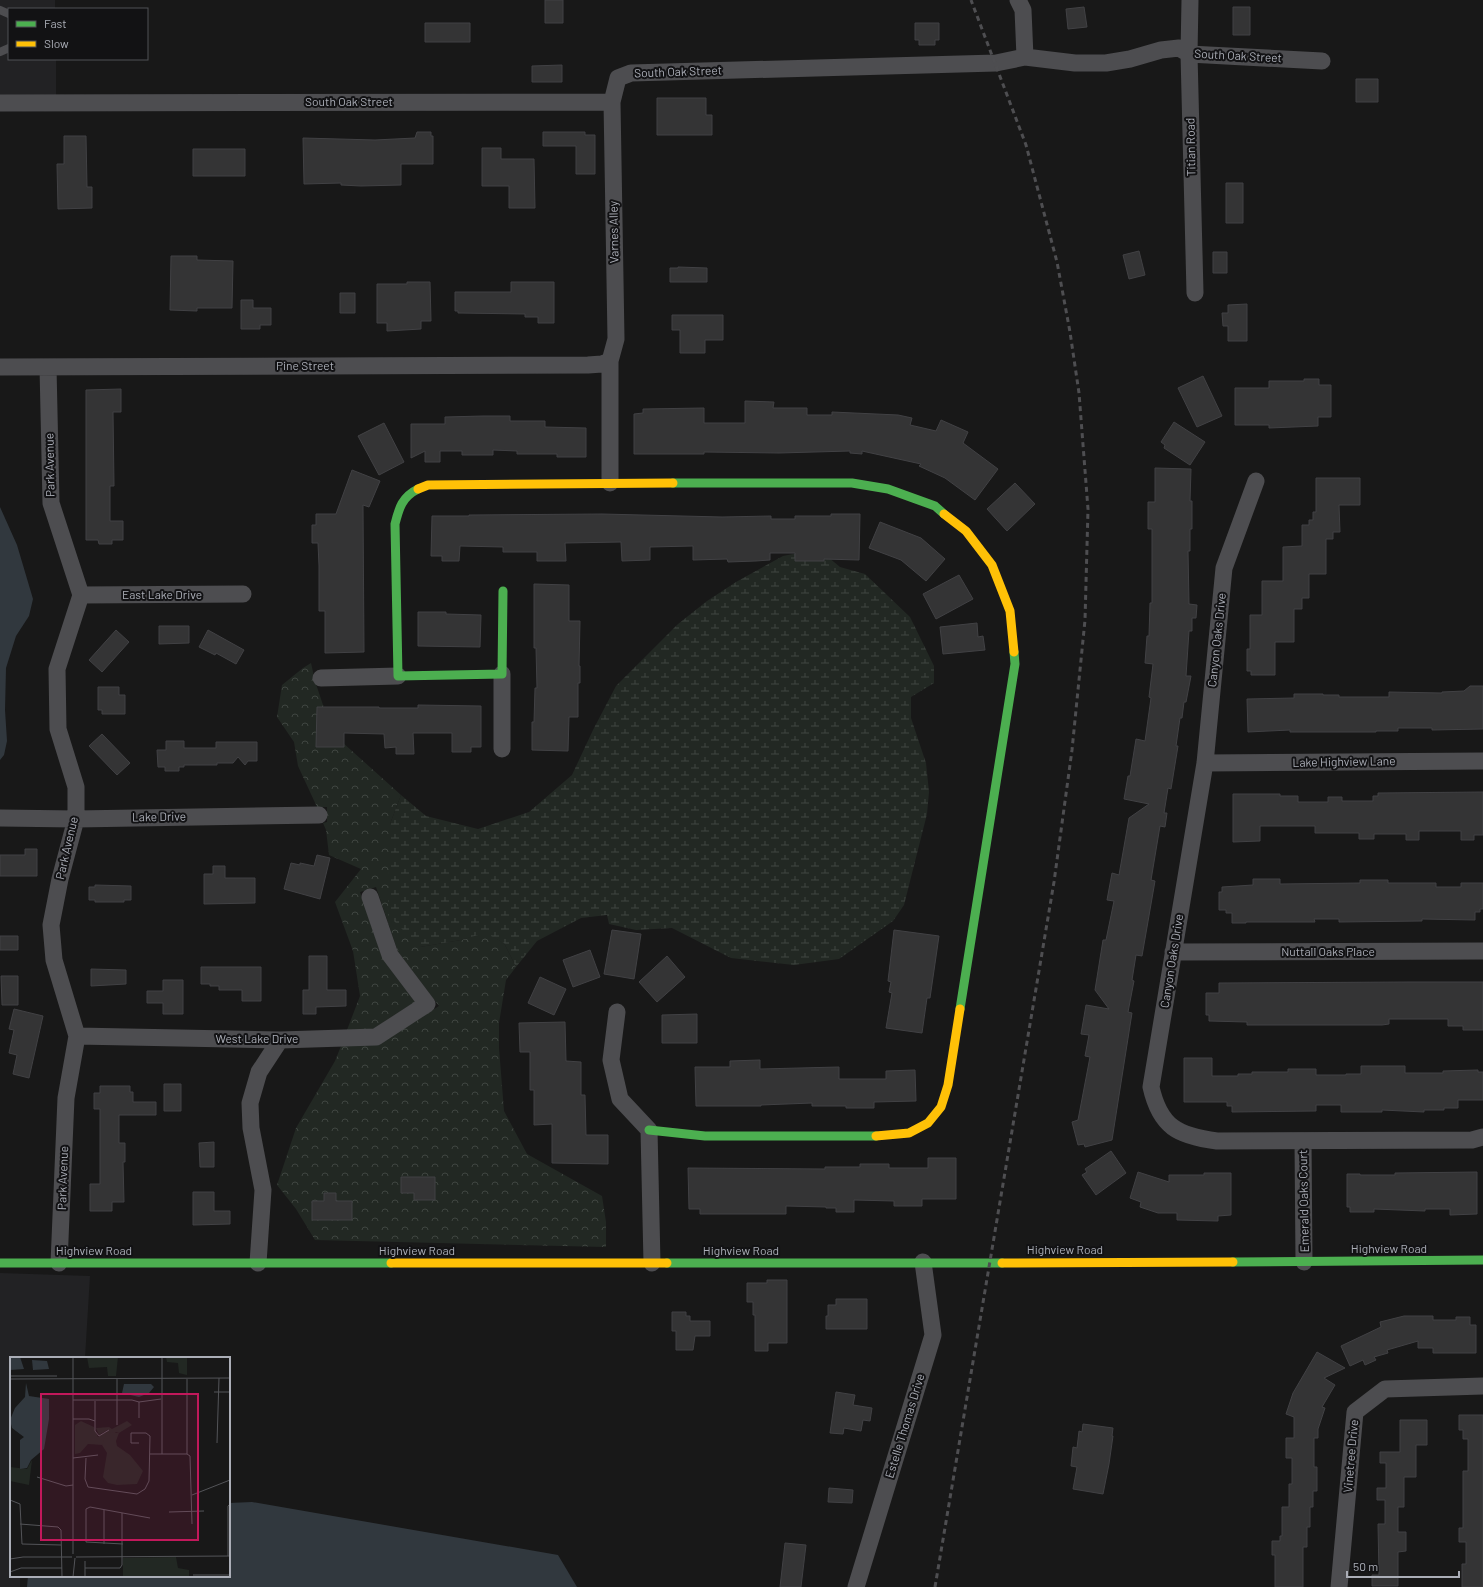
<svg xmlns="http://www.w3.org/2000/svg" width="1483" height="1587" font-family="Barlow,sans-serif">
	<style>
		.built { fill: #222224 }
		.forest { fill: url(#forest-crowns) }
		.wetland { fill: url(#wetland-marsh) }
		.water { fill: #31383e }
		.building { fill: #343435; stroke: #414144 }
		.lines { fill: none; stroke-linecap: round; stroke-linejoin: round }
		.lane { stroke: #4d4d50; stroke-width: 8 }
		.street { stroke: #4d4d50; stroke-width: 17 }
		.fast { stroke: #4caf50; stroke-width: 9 }
		.slow { stroke: #ffc107; stroke-width: 9 }
		.rail { stroke: #4e4e51; stroke-width: 3; stroke-dasharray: 5 4; stroke-linecap: butt }
		.labels { text-anchor: middle; stroke-width: 4; stroke-linejoin: round; paint-order: stroke }
		.street-label { font-size: 12px; fill: #abaeb7; stroke: #121214 }
		.inset-road { fill: none; stroke: #535458; stroke-width: 1 }
		.view { fill: #c2185b; fill-opacity: 0.15; stroke: #c2185b; stroke-width: 2 }
		.inset-edge { fill: none; stroke: #abaeb7; stroke-width: 2 }
	</style>
	<defs>
		<pattern id="forest-crowns" width="20" height="18" patternUnits="userSpaceOnUse"><rect width="20" height="18" fill="#222823"/><path d="M2 6a3 3 0 1 1 6 0M12 15a3 3 0 1 1 6 0" fill="none" stroke="#3f4541"/></pattern>
		<pattern id="wetland-marsh" width="20" height="14" patternUnits="userSpaceOnUse"><rect width="20" height="14" fill="#222823"/><path d="M1 5h8M5 5V1M11 12h8M15 12V8" fill="none" stroke="#3f4541"/></pattern>
	</defs>
	<rect width="100%" height="100%" fill="#181818"/>
	<path class="built" d="M0,0H55V9H9V59H56V95H0Z
		M0,1273L90,1276L85,1358H11V1576H20V1587H0Z"/>
	<path class="forest" d="M311,663L315,681L328,720L342,742L401,795L390,824L420,947L461,940L485,932L504,943L516,967L506,980L499,1023V1048L504,1111L527,1154L602,1196L606,1222V1247L315,1240L296,1209L277,1185L296,1128L335,1061L341,1046L381,1043L439,1006L398,952L376,887L360,892L382,957L415,1002L373,1029L347,1030L360,996L353,951L335,902L361,869L329,855L326,830L323,823L327,822V807H317L298,766L294,742L277,717L282,685L303,668Z"/>
	<path class="wetland" d="M813,550L828,557L840,567L865,574L910,617L934,666V683L911,697V718L926,763L929,792L927,814L904,905L893,921L839,959L794,965L731,958L672,928L636,930L609,924L607,915L581,918L537,941L516,967L504,943L485,933L461,940L420,947L388,915L390,824L401,795L426,816L478,829L529,812L572,775L593,730L616,686L678,624L707,601L736,582L783,556Z"/>
	<path class="water" d="M0,507L17,545L33,599L29,616L16,636L6,668L5,710L7,741L4,755L0,760Z
		M252,1502L558,1555L577,1587H27L28,1576H229V1503Z"/>
	<path class="building" d="M545,0H563V23H545Z
		M1084,7L1087,27L1068,29L1066,9Z
		M1233,7H1250V35H1233Z
		M425,23H470V42H425Z
		M915,23H939V40H935V45H919V40H915Z
		M562,65V82H532V66Z
		M1356,79H1378V102H1356Z
		M657,98H706V115H712V135H657Z
		M417,132H431V136H433V164H401V185L361,186L341,185V183L304,184L303,138L375,140L415,138Z
		M543,132H585V135H595V174H576V146H543Z
		M64,136H86L87,187H92V208L58,209L57,164H64Z
		M482,148H501V159H534L535,208H509V186H482Z
		M193,149H245V176H193Z
		M1226,183H1243V223H1226Z
		M1139,251L1145,275L1129,279L1123,255Z
		M1213,252H1227V273H1213Z
		M171,256H197V260L233,261L232,308H197V311L170,310Z
		M678,267L707,268V282H670V268H678Z
		M407,282H430L431,321H421V329L387,331V323H377V284H407Z
		M511,282H554V323H538V317H525V314L458,313V311H455V292H511Z
		M340,293H355V313H340Z
		M241,300H253V308H271V325H260V329H241Z
		M1247,304V341H1228V326H1223L1222,313H1228V305Z
		M672,315H723V340H705V353H680V330H672Z
		M1203,376L1222,416L1197,427L1178,388Z
		M1304,379H1319V385H1331V417H1318V426L1269,428V425H1235V388H1269V381H1304Z
		M121,389V412H113L114,486H110V521H123V540H112V544H99L98,540H86V390Z
		M745,401L774,402L773,408H807V415H832V412L898,415L912,418L910,425L936,431L941,420L968,432L963,443L998,469L975,500L945,478L919,466L921,464L862,451V454L850,453V451L779,453L704,452V454H634V414L643,413V409L704,408V423H745Z
		M483,416H510V421H545V427L586,428V457H557V454H517V451L493,450V455H462V451H440V462H425V451L411,458V424H445V417Z
		M1174,422L1205,442L1190,465L1164,448L1165,445L1161,442Z
		M384,423L404,462L379,475L358,436Z
		M1155,468L1191,469L1190,501H1192V529H1190V551H1188L1189,604L1197,605L1196,618H1192V631H1189L1186,676H1191L1186,702H1184L1182,718H1180L1176,746H1178L1171,789L1168,788L1164,813H1167L1165,827L1160,826L1151,880L1155,881L1142,956L1136,955L1132,980L1134,981L1128,1012L1132,1013L1112,1140L1085,1147L1084,1144L1078,1145L1072,1122L1078,1120L1090,1057L1085,1056L1089,1035L1081,1034L1086,1005L1109,1009L1095,990L1103,940H1106L1114,901L1107,900L1112,873L1119,875L1129,818L1149,804L1124,799L1128,776H1130L1136,739L1145,741L1151,698L1149,697L1153,664L1145,663L1147,636H1149L1150,603H1152V529H1148V502H1155Z
		M352,470L380,481L369,507L363,505L364,652L325,653V611H319V566L318,543H312V525H316V514H336Z
		M1316,478H1360V505H1339L1340,532H1333V539H1326V574H1309V598H1302V609H1294V642H1275V675H1251V671H1247V649H1250V615H1262V581H1283V547L1302,546V525H1309V520H1313V512H1316Z
		M1015,483L1035,504L1007,531L987,509Z
		M602,514L722,517L771,516V519H795V516H831V514H860L859,560L824,559V561H795V553H770V560L756,561L728,562L727,559L693,560V546L650,547V560L622,561L621,542L565,543L566,561H537V552H503V547L460,546L459,561H442V556H431L432,516H469V515Z
		M880,522L921,538L945,559L926,581L901,560L869,548Z
		M959,575L973,599L936,619L923,594Z
		M534,584L569,585V621H580L579,666H580V683H578V717H569L568,751L532,750V722H534L535,688H537L536,648H534Z
		M418,612H446V614L481,615L480,647L418,646Z
		M977,623L978,637L983,636L985,650L943,654L940,627Z
		M159,626H189V643L159,644Z
		M116,630L129,642L102,672L89,660Z
		M208,630L244,650L236,664L216,653L215,655L199,647Z
		M1470,686H1483V729L1432,730V728H1398V731H1376V732H1290V730L1248,732L1247,699L1294,698V694H1323V695H1339V697H1389V692L1442,693V692L1464,691Z
		M98,687H119V695H125V714H102V710H98Z
		M418,705L481,706V747H471V752H452V733H413L414,754H396V747L385,748L384,734L344,733V747H316L317,707H379V708H418Z
		M102,734L130,763L117,775L89,746Z
		M166,741H184V748H216V742H257V761H248L245,765L238,757L233,763H217V765H184V767H179V771H165V767H158L157,750H166Z
		M1483,792V835H1474V840H1461V831H1419V840H1406V834H1374V839H1359V833H1315V826H1260V841L1233,842V794H1280V796H1298V802H1328V797H1342V801H1373V796H1378V793Z
		M25,849H37V876H0V855H25Z
		M317,855L330,858L320,899L284,889L291,863L300,865V863L314,866Z
		M213,866H225V878H255V903L204,904V874H213Z
		M1253,879H1280V884L1360,883V880H1388V883H1436V887H1461V883H1483V909H1480V912H1475V920L1422,919V921L1339,922V919H1314L1315,922H1246V923H1232V913H1226V910H1219V892H1222V887L1253,885Z
		M95,885L131,886V900H124V902H95V900H89V887H95Z
		M612,930L641,934L634,979L604,974Z
		M894,930L939,936L930,998H927L922,1033L886,1028L892,993L889,992L891,982L888,981Z
		M0,936H18V950H0Z
		M590,950L600,977L573,987L563,960Z
		M309,956H327V990H346V1006L316,1007V1014H303V990H309Z
		M667,956L685,977L657,1002L639,982Z
		M201,967H261V1001H242V990H219V986H210V984H201Z
		M91,969L126,970V984L91,986Z
		M1,976H18V1005H2Z
		M540,977L566,989L554,1015L528,1003Z
		M163,980H183V1014H163V1003H147V991H163Z
		M1408,982H1483V1030H1463V1026H1448V1019H1389V1024L1382,1025H1247V1022L1209,1021V1015H1206V993H1219V983Z
		M14,1009L43,1016L29,1078L13,1074L17,1055L9,1053L14,1030L9,1029Z
		M697,1014V1043H662V1015Z
		M565,1022L566,1061L581,1062V1095H585L586,1135H608V1164L552,1163V1124L534,1125V1090H530V1052H520L519,1023Z
		M1184,1058H1212V1076H1238V1074H1252V1072H1288V1069H1316V1075H1346V1074H1361V1066H1405V1073H1443V1071L1478,1070V1072H1483V1100H1458V1108H1444V1110H1424V1112L1382,1110V1112H1341V1105H1316V1111L1232,1112V1106H1227V1102H1184Z
		M760,1060V1069L839,1067V1079H886V1071L915,1070L916,1101L874,1102V1108H846V1106H812V1103L761,1105V1106H696L695,1067H730V1061Z
		M164,1084H181V1111H164Z
		M100,1086H130V1092H133V1102H156V1115H119V1143H125V1162H123L124,1202H112V1211H90V1184H100V1109H94V1093H100Z
		M214,1142V1167H200L199,1143Z
		M1111,1151L1126,1173L1096,1195L1082,1175L1087,1172L1085,1169Z
		M928,1158H956V1199H922V1206H894V1201L854,1200V1212H836V1208H826V1207L786,1206V1214H700V1209H689L688,1168L825,1169V1167H860V1164H889V1168H928Z
		M1138,1172L1169,1182V1175H1204V1173H1231V1215L1218,1216V1221L1177,1220V1213H1158L1140,1207L1141,1202L1130,1198Z
		M1477,1172V1214L1450,1215V1209H1425V1211L1374,1209V1212H1350V1207H1347V1174H1360V1175H1395V1173Z
		M401,1177H435V1200H414V1193H401Z
		M193,1192H214V1211H230V1224L193,1225Z
		M324,1193H336V1201H352V1220H312V1201H324Z
		M767,1280H787V1343H768V1351H755V1315H753V1302H747V1283H767Z
		M836,1299H867V1329H826V1316H828V1305H836Z
		M672,1312H686V1316H690V1321H710V1336H695L693,1350H676V1331H672Z
		M1404,1316H1433V1320H1456V1317H1470V1325H1476V1353H1433V1348H1418V1341L1387,1350L1388,1353L1374,1357L1376,1360L1365,1365L1363,1360L1350,1366L1341,1346L1381,1327L1380,1322Z
		M1317,1352L1345,1368L1324,1378L1335,1385L1322,1407L1325,1408L1318,1429V1438H1314V1467H1317V1491H1313V1507H1310V1527H1307V1547H1303V1587H1275V1555H1272V1541H1280V1536H1282V1507H1289V1484H1292V1458H1286V1438H1294V1417L1286,1414L1293,1393Z
		M836,1392L855,1395L853,1405L872,1408L870,1421L863,1420L861,1431L844,1428L843,1434L830,1433Z
		M1459,1415H1483V1587H1462V1564H1466V1542H1459V1528H1463V1471H1468V1439H1463V1430H1459Z
		M1400,1420H1427V1445H1416V1477H1404V1507H1398V1532H1406V1551L1398,1552V1586H1372V1575H1379L1378,1524H1385V1500H1377V1488H1386V1463H1380V1452H1400Z
		M1083,1424L1113,1428L1112,1436H1113L1109,1464L1103,1494L1073,1489L1077,1467L1071,1466L1073,1447L1077,1448L1079,1431L1082,1432Z
		M829,1488L853,1490L852,1503L828,1502Z
		M785,1543L806,1545L801,1587H780Z"/>
	<g class="lines">
		<path class="lane" d="M0,10L9,14
			M0,52L9,48"/>
		<path class="street" d="M1018,0L1023,10L1025,57
			M1190,0L1189,54L1195,293
			M0,103L612,102
			M0,367L588,365L602,364L610,361
			M48,367L51,503L81,595L57,669L58,729L76,787V819L60,879L51,925L54,960L77,1036L66,1098L59,1263
			M1256,481L1224,568L1205,763L1151,1087C1160,1127 1178,1136 1217,1141L1472,1140L1483,1137
			M610,483V361L616,339L612,102L618,78L631,73L996,63L1025,57L1075,63H1106L1130,59L1161,50L1179,48L1189,54L1322,61
			M81,595L243,594
			M321,678L398,676
			M502,749V674
			M1205,763L1483,761
			M0,818L76,819L319,815
			M1173,952L1483,951
			M617,1012L611,1060L620,1099L649,1130L652,1263
			M77,1036L280,1040L376,1037L427,1004L390,955L370,897
			M1303,1141L1304,1262
			M258,1263L263,1190L251,1128L250,1103L259,1072L280,1040
			M856,1587L933,1335L923,1262
			M1339,1587L1355,1412L1385,1389L1483,1386"/>
		<path class="fast" d="M673,483H852L888,489L935,506L944,514
			M418,489C402,497 399,508 395,524L398,676L502,674L503,591
			M960,1009L1015,664L1014,652
			M649,1130L705,1136H876
			M1233,1262L1483,1260
			M0,1263H391
			M667,1263H1002"/>
		<path class="slow" d="M418,489L428,485L673,483
			M944,514L966,531L992,565L1010,611L1014,652
			M876,1136L909,1133L928,1123L941,1107L948,1085L960,1009
			M391,1263H667
			M1002,1263L1233,1262"/>
		<path class="rail" d="M935,1587L1054,882L1072,750L1085,620L1088,509L1079,393L1070,332L1057,262L1026,145L971,0"/>
	</g>
	<g class="labels">
		<g class="street-label">
			<text transform="translate(1238 56) rotate(3)" y="4">South Oak Street</text>
			<text transform="translate(678 72) rotate(-2)" y="4">South Oak Street</text>
			<text x="349" y="106">South Oak Street</text>
			<text transform="translate(1191 147) rotate(-91)" y="4">Titian Road</text>
			<text transform="translate(614 232) rotate(-91)" y="4">Varnes Alley</text>
			<text x="305" y="370">Pine Street</text>
			<text transform="translate(50 465) rotate(-91)" y="4">Park Avenue</text>
			<text x="162" y="599">East Lake Drive</text>
			<text transform="translate(1217 640) rotate(-84)" y="4">Canyon Oaks Drive</text>
			<text transform="translate(1344 762) rotate(-1)" y="4">Lake Highview Lane</text>
			<text transform="translate(159 817) rotate(-1)" y="4">Lake Drive</text>
			<text transform="translate(67 848) rotate(-77)" y="4">Park Avenue</text>
			<text x="1328" y="956">Nuttall Oaks Place</text>
			<text transform="translate(1172 961) rotate(-81)" y="4">Canyon Oaks Drive</text>
			<text x="257" y="1043">West Lake Drive</text>
			<text transform="translate(63 1178) rotate(-88)" y="4">Park Avenue</text>
			<text transform="translate(1304 1201) rotate(-91)" y="4">Emerald Oaks Court</text>
			<text x="1389" y="1253">Highview Road</text>
			<text x="1065" y="1254">Highview Road</text>
			<text x="94" y="1255">Highview Road</text>
			<text x="417" y="1255">Highview Road</text>
			<text x="741" y="1255">Highview Road</text>
			<text transform="translate(905 1426) rotate(-73)" y="4">Estelle Thomas Drive</text>
			<text transform="translate(1351 1456) rotate(-85)" y="4">Vinetree Drive</text>
		</g>
	</g>
	<g transform="translate(10 1357)">
		<rect width="220" height="220" fill="#181818"/>
		<path d="M108,0L106,19H98L97,10L79,11L77,0ZM177,0V18L169,16L168,6L157,5L156,0ZM71,64L84,70L88,80L99,72L89,78L86,71L99,70L102,72L117,64L122,68L109,76L106,75L92,88L78,87L70,96L65,97V68ZM22,103L19,128L0,124V110L17,112Z" fill="#222823"/>
		<path d="M97,75L109,76L106,84L107,89L120,98L133,114L127,127L107,128L98,126L93,120L97,96L92,88ZM166,200L168,211L179,213V220H108L113,219V201Z" fill="#222823"/>
		<path d="M10,0L14,12L0,13V0ZM22,3L37,4L39,12L23,13ZM16,26L19,39L39,42V62L34,92L21,103L17,111L10,112V83L14,80L2,71L0,63L5,51L15,40ZM114,27H141L144,30L139,36L129,40L112,36Z" fill="#31383e"/>
		<path class="inset-road" d="M63,0V197M152,0V97M0,19H47M0,22L220,21M177,22V97L180,99L182,167M204,35H220M63,43H122L129,45L151,42M85,44V74L89,79L99,73M129,45V61M63,62H79L85,64M107,68V22M0,79V102M207,86L209,21M140,97H177M63,101L88,98M76,101L75,122L78,130L127,137L135,132L139,124L140,79L136,76H121V86H129M27,120L56,129L63,128M182,138L220,123M0,143L10,147L12,187L51,188M94,153V187M159,155L194,154M10,167L48,170L51,173L52,220M113,187L76,185V152L80,150L140,161M218,199V149L220,147M66,200L220,199M0,202L13,200H62M75,204V220M75,211H110L112,208V156M0,215L11,211H52M183,218H220M63,220L65,201"/>
		<path class="view" d="M31,37H188V183H31Z"/>
		<rect width="220" height="220" class="inset-edge"/>
	</g>
	<rect x="8" y="8" width="140" height="52" fill="#121214" stroke="#4f5055"/>
	<rect x="16" y="21" width="20" height="6" fill="#4caf50" stroke="#4f5055"/>
	<text x="44" y="28" font-size="12" fill="#abaeb7">Fast</text>
	<rect x="16" y="41" width="20" height="6" fill="#ffc107" stroke="#4f5055"/>
	<text x="44" y="48" font-size="12" fill="#abaeb7">Slow</text>
	<path d="M1347 1571v6h112v-6" fill="none" stroke="#abaeb7" stroke-width="2"/>
	<text x="1353" y="1571" font-size="12" fill="#abaeb7" stroke="#121214" stroke-width="3" paint-order="stroke">50 m</text>
</svg>
